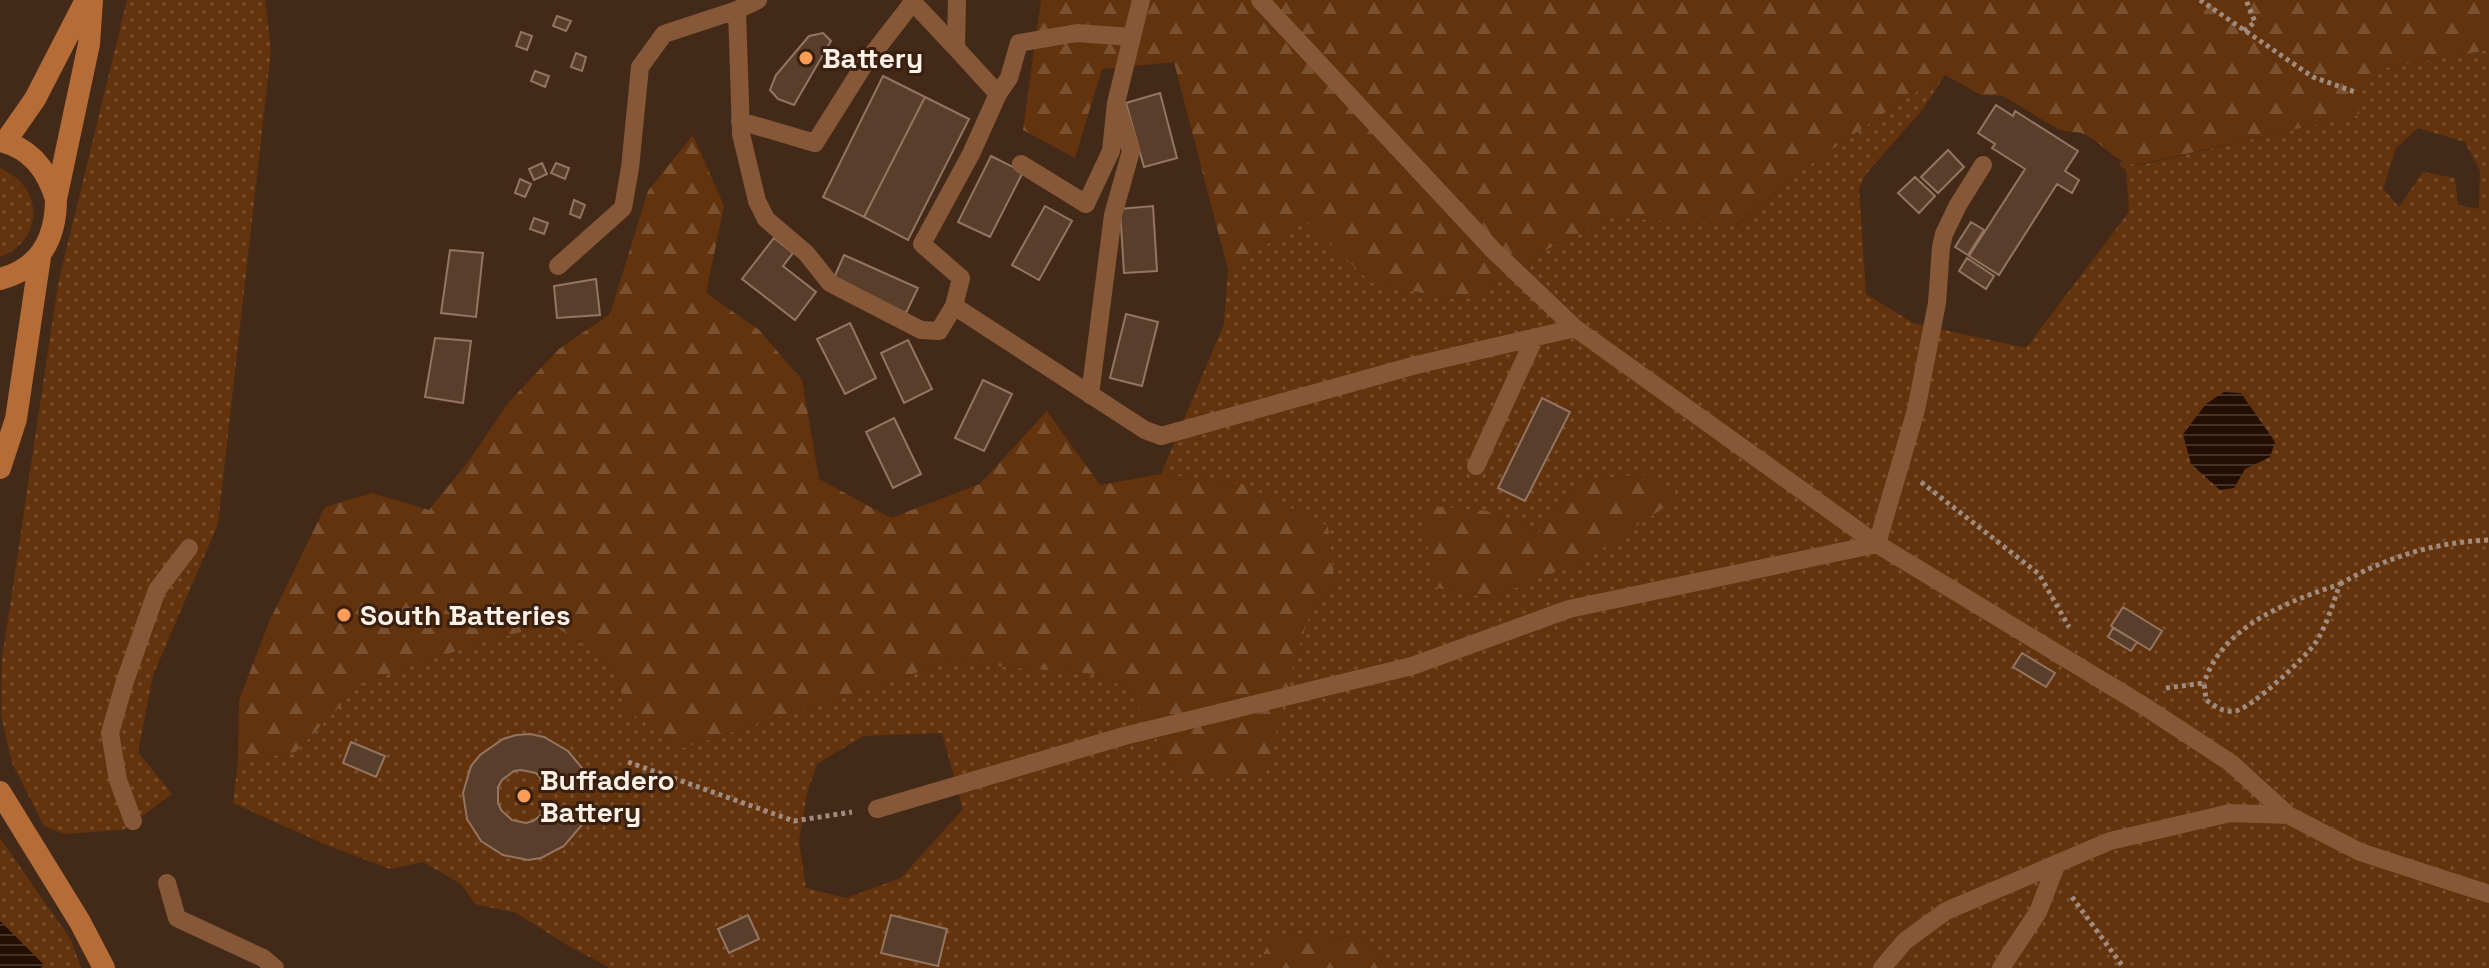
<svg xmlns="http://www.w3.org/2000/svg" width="2489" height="968" font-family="'Space Grotesk',sans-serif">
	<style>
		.grass { fill: url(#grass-dots); fill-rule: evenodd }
		.forest { fill: url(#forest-firs) }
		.water { fill: url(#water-rules) }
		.building { fill: #5a3e2c; stroke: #947561; stroke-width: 2 }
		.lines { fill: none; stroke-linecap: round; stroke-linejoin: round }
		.path { stroke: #a08c7f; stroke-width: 5; stroke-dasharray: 4 4; stroke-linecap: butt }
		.service { stroke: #865838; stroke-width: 18 }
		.secondary { stroke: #b56c36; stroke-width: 22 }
		.poi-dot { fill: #fd9c56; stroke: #39200e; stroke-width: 3 }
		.labels { text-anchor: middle; stroke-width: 6; stroke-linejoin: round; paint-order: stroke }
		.poi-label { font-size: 28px; font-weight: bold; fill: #fff1e8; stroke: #39200e; text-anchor: start }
	</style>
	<defs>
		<pattern id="grass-dots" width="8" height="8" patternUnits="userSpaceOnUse" patternTransform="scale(2)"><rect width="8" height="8" fill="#62330d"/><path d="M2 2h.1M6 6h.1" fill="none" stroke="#7a5130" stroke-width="1.8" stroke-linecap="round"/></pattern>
		<pattern id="forest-firs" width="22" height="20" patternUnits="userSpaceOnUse" patternTransform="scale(2)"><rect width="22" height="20" fill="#62330d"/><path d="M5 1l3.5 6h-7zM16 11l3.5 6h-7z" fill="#7a5130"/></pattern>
		<pattern id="water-rules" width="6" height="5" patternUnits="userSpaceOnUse" patternTransform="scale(2)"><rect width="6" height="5" fill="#230e01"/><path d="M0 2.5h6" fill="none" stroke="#443226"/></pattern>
	</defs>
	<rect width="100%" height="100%" fill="#432a18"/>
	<path class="grass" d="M127,0H265L271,50L218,524L153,675L138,752L172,794L123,830L64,834L44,826L12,763L1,715L2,659L58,284Z
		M2489,50V968H1394L1361,937L1274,935L1255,968H610L569,946L516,913L475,904L461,884L423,862L390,869L324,844L233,803L238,762L295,752L363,683L483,642L553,624L612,665L627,710L683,748L949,662L1095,674L1128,688L1178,777L1294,662L1310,614L1335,584L1242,484L1161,474L1224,324L1228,270L1304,219L1372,283L1464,301L1536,255L1612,217L1736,226L1808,166L1909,96L1945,75L1923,109L1866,174L1859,188L1866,294L1913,323L2026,348L2129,212L2126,170L2119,165L2121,161L2136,165L2145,164L2358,115L2360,94L2384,68ZM2418,128L2465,142L2480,171L2479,209L2458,205L2455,178L2423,172L2399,207L2383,189L2396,148ZM2270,457L2245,469L2234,488L2191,464ZM1646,475L1583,561L1490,598L1433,587L1487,511L1540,532L1579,479ZM942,733L963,809L901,878L846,898L806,888L799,841L807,793L817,764L863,736Z
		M0,168C44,187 45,239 0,257Z
		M0,838L71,940L81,968H41L43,964L0,921Z"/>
	<path class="forest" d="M1041,0H2489V50L2384,68L2360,94L2359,115L2136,165C2114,162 2103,143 2084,134C2077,131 2067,133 2058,129L2003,96L1981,95L1945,75L1909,96L1808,166L1735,226L1612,217L1536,255L1464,301L1372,283L1304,220L1228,270L1174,62L1102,69L1075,158L1023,130Z
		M693,135L724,206L706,293L759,330L802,380L819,479L891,518L980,484L1047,411L1100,485L1161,474L1242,484L1328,526L1335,584L1310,614L1294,662L1265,777H1178L1128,688L1095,674L949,662L683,748L627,710L612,665L552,624L483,642L363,683L295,752L238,762L239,700L269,622L325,507L372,493L429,510L471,458L508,403L559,349L610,314L648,191Z
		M1646,475L1682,496L1583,561L1490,598L1433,587L1423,505L1487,511L1540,532L1579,479Z
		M1274,935L1361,937L1394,968H1255Z"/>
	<path class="water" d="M2224,392L2241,393L2275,442L2270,457L2245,469L2234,488L2220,490L2191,464L2183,434L2206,404Z
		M0,921L43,964L41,968H0Z"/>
	<path class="building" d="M557,16L571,21L566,31L553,26Z
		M521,32L532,36L527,50L516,46Z
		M823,33L831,41L794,105L778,99L770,90L776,75L809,36Z
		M576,53L586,57L582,71L571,67Z
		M535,71L549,76L545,87L531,81Z
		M883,76L925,97L864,217L823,197Z
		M1160,93L1177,158L1144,167L1126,103Z
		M925,97L969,119L908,240L864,217Z
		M1996,105L2013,116L2015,111L2078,151L2065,171L2079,180L2072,193L2057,184L1999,275L1969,256L2025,169L1992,148L1995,144L1978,133Z
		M1948,150L1964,167L1938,193L1921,177Z
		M991,156L1023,172L990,237L958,222Z
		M542,163L547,174L534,180L529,169Z
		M556,163L569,168L565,179L551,173Z
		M1915,177L1935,196L1919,213L1898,193Z
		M520,179L531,184L525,197L515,193Z
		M574,200L585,205L580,218L570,214Z
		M1045,206L1072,221L1039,280L1012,265Z
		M1153,206L1157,271L1124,273L1120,209Z
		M534,218L548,223L544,234L530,229Z
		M1971,222L1984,230L1968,255L1955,247Z
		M774,238L793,253L783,266L816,292L795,320L742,279Z
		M450,250L483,253L476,317L441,313Z
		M844,255L918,288L906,313L833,280Z
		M1967,258L1994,276L1986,289L1959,271Z
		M596,279L600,315L557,318L554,286Z
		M1126,314L1158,322L1142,386L1110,378Z
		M850,323L876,378L845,394L817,339Z
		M435,338L471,341L463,403L425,397Z
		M908,340L932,389L904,403L881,353Z
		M983,380L1012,394L984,451L955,438Z
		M1542,398L1570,412L1525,501L1498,488Z
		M894,418L921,474L893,488L866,432Z
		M2123,607L2162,631L2150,650L2111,626Z
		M2113,628L2137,642L2131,651L2108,637Z
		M2022,653L2055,673L2046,687L2013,667Z
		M530,734L544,737L568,751L596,785L546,784L536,773L521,770L514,771L502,780L498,787V803L501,810L512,820L526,823L533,821L545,812L586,813L581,826L564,846L541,858L528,860L503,855L481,841L467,819L463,793L471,766L480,755L503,739L516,735Z
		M351,742L385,756L376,777L343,763Z
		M748,915L759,939L729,953L718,929Z
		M891,915L947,929L938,966L881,953Z"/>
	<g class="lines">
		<path class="path" d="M2200,0L2313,77L2355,92
			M2244,31L2255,22L2246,0
			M1921,482L2039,574L2069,627
			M2340,584C2386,557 2436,542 2489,540
			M2166,688L2204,683L2206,700C2215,706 2223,713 2235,711C2251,709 2306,657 2316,642C2327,625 2333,603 2340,584C2287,602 2223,625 2204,683
			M628,762L794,821L852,812
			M2072,897L2124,968"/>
		<path class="service" d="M758,0L737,10L741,134L757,201L766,219L806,253L830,283L921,330L939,331L954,306
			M911,0L956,48L957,0
			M1260,0L1493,250L1575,328L1877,544L2144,706L2231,763L2288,815L2360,852L2489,894
			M956,48L998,94L971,154L922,244L961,278L954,306L1145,430L1161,436L1416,365L1575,328
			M998,94L1009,78L1019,43L1077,33L1131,37
			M740,121L815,143L864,65L913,2
			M1021,164L1086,204L1111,151L1116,103L1141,0
			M558,266L623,208L630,168L640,67L664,34L737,10
			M1090,395L1113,215L1131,151L1116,103
			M1476,466L1535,337
			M877,809L1124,736L1412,666L1569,609L1877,544L1916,410L1937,303L1941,247L1944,234L1958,205L1983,165
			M133,821L118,780L110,733L125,681L157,590L189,548
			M167,883L177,918L263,958L275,968
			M1882,968L1905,941L1946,911L2110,841L2230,813L2288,815
			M2001,968L2038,912L2057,863"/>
		<path class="secondary" d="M0,141C31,148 47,170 56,199
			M5,142L35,99L86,0
			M0,279C40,269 56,238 56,199L89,44L92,0
			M0,468L16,419L40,257
			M0,792L80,922L104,968"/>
	</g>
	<g class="poi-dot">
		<circle cx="806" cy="58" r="8"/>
		<circle cx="344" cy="615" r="8"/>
		<circle cx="524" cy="796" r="8"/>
	</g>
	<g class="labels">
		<g class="poi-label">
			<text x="822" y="68">Battery</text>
			<text x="360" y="625">South Batteries</text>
			<text x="540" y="790">Buffadero<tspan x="540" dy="32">Battery</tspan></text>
		</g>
	</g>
</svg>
